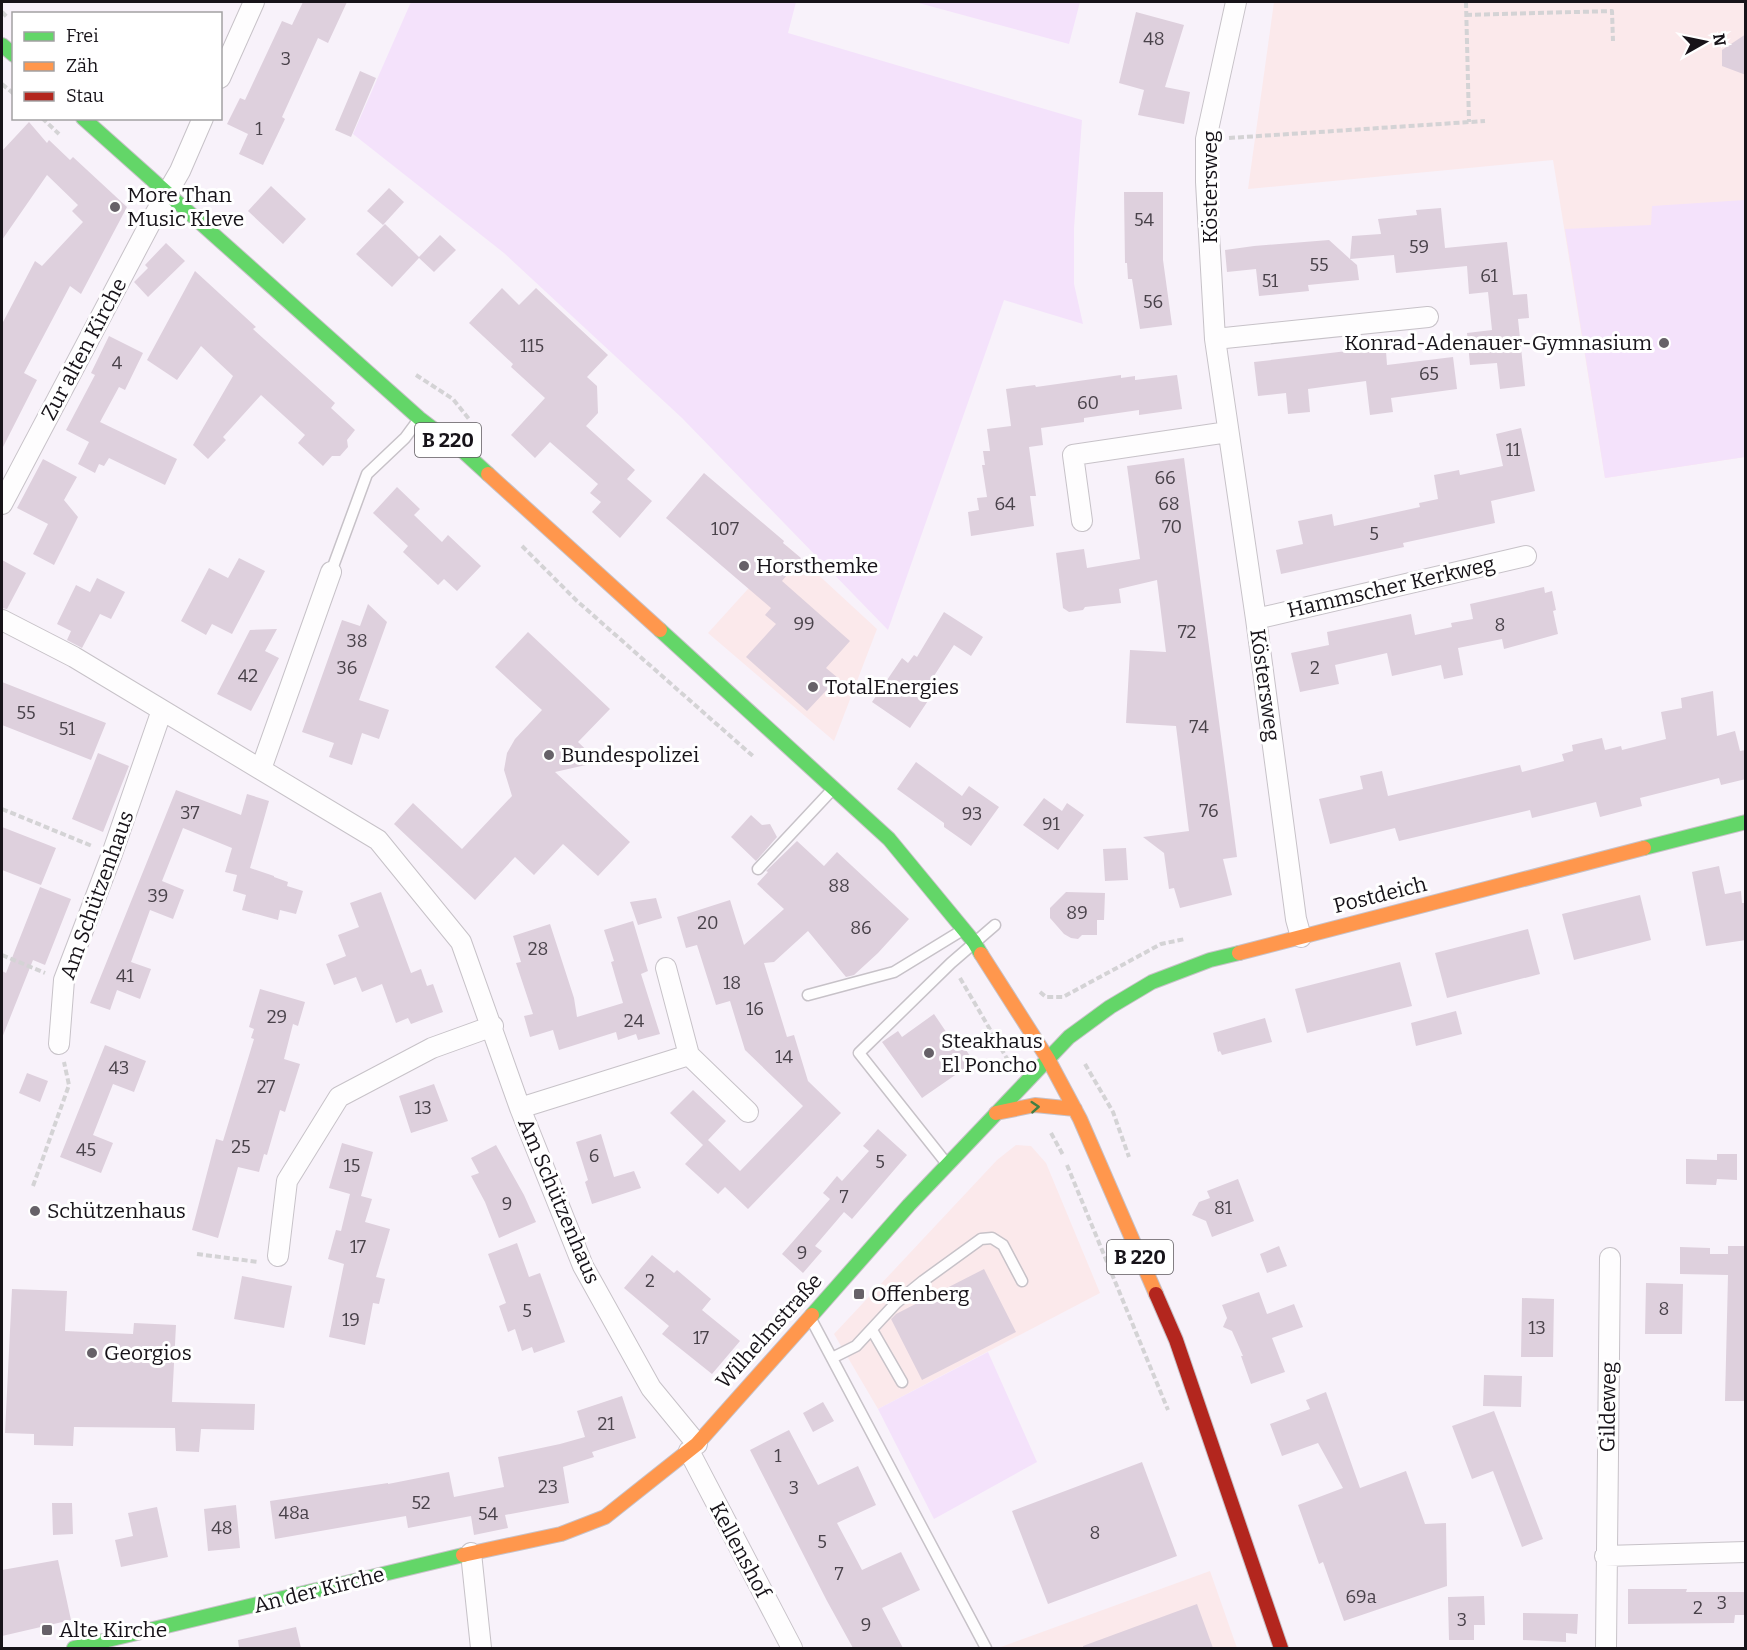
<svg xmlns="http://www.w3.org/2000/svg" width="1747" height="1650" font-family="Bitter,serif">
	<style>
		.commercial { fill: #fbe9eb }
		.green { fill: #f4e2fb }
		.building { fill: #ded0dd }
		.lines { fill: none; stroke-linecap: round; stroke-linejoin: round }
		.lane-casing { stroke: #c7c2c8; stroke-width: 13 }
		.street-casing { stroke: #c7c2c8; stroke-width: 22 }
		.fast-casing { stroke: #c7c2c8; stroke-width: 16 }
		.slow-casing { stroke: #c7c2c8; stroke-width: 16 }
		.jam-casing { stroke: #c7c2c8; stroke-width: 16 }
		.path { stroke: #d4d3d5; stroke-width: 4; stroke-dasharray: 6 3; stroke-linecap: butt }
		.lane { stroke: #fefdfe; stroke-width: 10 }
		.street { stroke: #fefdfe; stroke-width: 20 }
		.fast { stroke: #63d668; stroke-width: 14 }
		.slow { stroke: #ff974d; stroke-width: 14 }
		.jam { stroke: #b3261e; stroke-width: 14 }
		.oneway { stroke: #417e44 }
		.poi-dot { fill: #666168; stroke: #fff; stroke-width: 2 }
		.labels { text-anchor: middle; stroke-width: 6; stroke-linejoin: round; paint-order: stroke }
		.number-label { font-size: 18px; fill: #49424a }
		.shield { fill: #fff; stroke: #5d5a5e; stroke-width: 1.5 }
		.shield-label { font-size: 20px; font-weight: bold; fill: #171319 }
		.street-label { font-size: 21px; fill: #171319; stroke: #fff }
		.poi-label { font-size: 21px; fill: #171319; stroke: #fff; text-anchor: start }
	</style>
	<rect width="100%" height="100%" fill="#f8f2fa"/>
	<path class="commercial" d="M1274,2H1745V457L1605,478L1553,160L1248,189Z
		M787,546L877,629L834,741L708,633Z
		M1016,1145L1031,1146L1046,1163L1100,1293L878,1409L834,1334L997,1160Z
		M1210,1571L1237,1648H998Z"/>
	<path class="green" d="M411,2H796L788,33L1082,120L1074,228V284L1083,324L1004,300L888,630L682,418L504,253L353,134Z
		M915,2H1080L1069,44Z
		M1745,200V457L1605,478L1565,229L1651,225L1652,206Z
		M988,1352L1037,1462L934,1519L878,1409Z"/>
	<path class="building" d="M303,2H347L328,43L318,38L282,117L285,119L263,165L239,154L248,134L227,124L240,98L245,100L282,21L292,25Z
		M1136,12L1184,25L1165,87L1190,92L1184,124L1138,115L1144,90L1119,83Z
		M1746,34V75L1722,66V50Z
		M360,71L376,78L351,137L335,130Z
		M29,122L47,143L49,140L70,160L73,157L127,207L81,294L70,286L24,373L37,380L2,449V324L35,261L42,266L83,222L72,211L78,205L47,175L2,240V151Z
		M271,186L306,219L283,244L248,211Z
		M389,188L404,202L383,225L367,211Z
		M1124,192H1163V260L1172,325L1140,329L1132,279H1128L1127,263H1125Z
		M1441,208L1445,248L1507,242L1513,295L1527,294L1529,318L1518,319L1525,386L1500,389L1497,363L1470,365L1467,333L1492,330L1488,292L1469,294L1467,266L1396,273L1394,255L1350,259L1357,265L1359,280L1308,285L1309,291L1259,296L1256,269L1227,272L1225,250L1254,246L1329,240L1350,259L1352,236L1381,234L1378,219L1417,215L1416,210Z
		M385,224L419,257L440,235L456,250L434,272L419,258L392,287L356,254Z
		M166,243L185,261L148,297L134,282L148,268L145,265Z
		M195,271L256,327L253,329L335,403L331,408L355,430L347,440L348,447L340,456H332L323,466L298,443L305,435L261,395L223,437L226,440L208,459L193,445L233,376L201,346L177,380L147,360Z
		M502,288L519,305L536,288L608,355L587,377L597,386L598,413L586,426L635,470L627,479L652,501L620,538L592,512L601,502L590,493L598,484L550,442L535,458L511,435L545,398L511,367L513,364L469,323Z
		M109,336L143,353L125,390L119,387L100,422L177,459L165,485L109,458L104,466L99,464L95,473L78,464L89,442L66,430L95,375L91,373Z
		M1373,348V353L1386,351L1387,365L1453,357L1457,389L1391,398L1393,412L1370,415L1366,381L1308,389L1310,412L1288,414L1286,393L1258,396L1254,362Z
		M1121,375V378L1135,376V380L1177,375L1182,409L1139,415V410L1084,418V422L1041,428L1043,445L1029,447L1036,496H1030L1034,526L971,536L968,512L979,510L977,498L987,497L982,465H985L983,451H990L987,429L1011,426L1006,389L1035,385L1036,387Z
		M1521,428L1535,491L1491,501L1495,523L1403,543L1404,547L1281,574L1276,550L1303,544L1298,521L1332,514L1334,526L1420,507L1419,503L1438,499L1434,475L1459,470L1460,475L1503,466L1496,434Z
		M1184,458L1237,857L1223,859L1232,895L1180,908L1174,888L1169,889L1164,853L1143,837L1189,831L1176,726L1126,723L1130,650L1166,652L1157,580L1119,589L1121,603L1085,607L1083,610L1069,612L1063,608L1056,553L1084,549L1087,568L1140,559L1127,466Z
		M43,459L77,477L64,500L78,517L54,565L33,554L48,524L17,508Z
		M704,473L784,541L783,543L801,558L782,581L850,641L826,668L838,678L807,711L746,657L776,624L765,615L771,608L666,518Z
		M397,487L420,509L414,515L442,542L448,535L481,566L457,591L444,579L438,585L403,552L408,546L373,513Z
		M239,558L265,571L232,634L212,624L206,635L181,621L209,568L228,578Z
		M2,560L26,573L7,609L2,608Z
		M97,578L125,592L111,619L100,614L82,648L67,640L71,631L57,624L76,585L90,592Z
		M1544,587L1545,593L1552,591L1556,610L1553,611L1558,634L1504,649L1502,639L1458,648L1463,675L1444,679L1441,665L1392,676L1387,653L1335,665L1339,684L1300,692L1291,653L1329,645L1327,632L1411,614L1415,635L1452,627L1451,623L1473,619L1470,604Z
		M368,604L387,622L359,700L389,710L379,739L362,733L352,765L329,757L334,743L302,732L342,620L360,626Z
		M944,612L983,637L971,656L954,645L932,679L939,684L910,728L872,702L902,658L908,663L914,655L917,657Z
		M277,629L265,651L279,658L251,711L217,694L250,630Z
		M528,632L610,709L578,742L599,762L555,772L630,842L598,876L563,844L534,875L515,857L475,900L394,824L413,803L462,849L512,796L504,770L507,753L515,739L542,710L495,667Z
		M2,682L106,723L91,760L2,725Z
		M1713,691L1717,736L1735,731L1740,751L1746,750V779L1721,785L1719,778L1640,798L1642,806L1600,817L1596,802L1532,818L1530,810L1399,841L1395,828L1330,844L1319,799L1363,789L1360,776L1382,771L1388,796L1520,765L1522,772L1564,761L1562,754L1573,751L1572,745L1602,738L1605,750L1621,746L1622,750L1666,739L1661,712L1682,708L1681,698Z
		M98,753L129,766L103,832L72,819Z
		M916,762L962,796L969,786L999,807L971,846L944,827V823L897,789Z
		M176,790L241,815L247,794L269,801L250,868L274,876V877L288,882L287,886L303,891L296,914L280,910L278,920L242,910L246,895L233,891L237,875L225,872L232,848L183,828L162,881L184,890L173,919L150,910L131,962L151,969L140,999L117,990L110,1010L90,1003Z
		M1044,798L1062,811L1067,803L1084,815L1058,850L1023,825Z
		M751,815L762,825L770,824L777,837L756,861L731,837Z
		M2,827L56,848L41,885L2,870Z
		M797,841L824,866L837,852L909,919L878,953L854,975L846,977L808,931L774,962L764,963L787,1037L794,1035L808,1081L841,1113L748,1209L725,1187L718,1194L685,1164L703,1145L670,1113L693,1090L726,1121L708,1140L740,1171L803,1106L745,1050L730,1001L716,1005L697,945L686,948L677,917L730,900L744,945L784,909L757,884L768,872L766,871Z
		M1126,848L1128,880L1105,881L1103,849Z
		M1719,866L1725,894L1741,891L1742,903H1746V940L1706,946L1692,872Z
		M40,887L71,899L45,965L33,960L2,1038V971L6,973Z
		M381,892L411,973L421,969L427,986L433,984L443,1012L411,1024L408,1018L396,1023L382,984L362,992L356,977L334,985L326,964L346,956L338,935L359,927L350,903Z
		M1066,892L1105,893L1104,920H1097V935H1082L1078,939L1071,938L1064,934L1050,918V908Z
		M1640,895L1651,940L1574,960L1562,914Z
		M656,898L662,918L638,925L630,902Z
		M633,921L648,971L641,974L660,1034L638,1040L636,1034L618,1040L616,1032L559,1050L553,1030L530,1037L524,1016L533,1014L516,963L521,962L513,936L550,924L574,998L577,1017L623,1003L611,962L614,961L604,930Z
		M1528,929L1540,974L1447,998L1435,953Z
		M1400,962L1412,1006L1307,1033L1295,989Z
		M260,989L305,1002L298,1026L293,1024L284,1059L300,1064L285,1112L280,1110L267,1155L264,1154L259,1172L238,1167L218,1238L192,1230L216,1139L223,1141L254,1039L251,1038L254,1029L249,1027Z
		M1456,1011L1462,1034L1416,1046L1411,1023Z
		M934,1014L955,1045L960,1041L974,1062L922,1098L882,1042L898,1031L902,1037Z
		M1265,1018L1272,1042L1222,1055L1220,1051L1218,1052L1213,1033Z
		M105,1045L146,1061L134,1092L113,1084L93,1135L113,1143L101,1173L60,1157Z
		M27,1073L48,1081L40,1102L19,1093Z
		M434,1084L448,1121L411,1133L399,1096Z
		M878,1129L907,1155L852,1219L844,1212L815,1246L822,1251L803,1273L782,1254L830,1199L823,1193L837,1176L842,1181L869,1151L863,1146Z
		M601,1134L614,1177L634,1171L641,1188L592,1204L585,1182L588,1180L576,1142Z
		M342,1143L373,1152L361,1196L372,1199L365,1222L390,1229L376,1277L385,1279L379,1304L373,1303L365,1345L329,1337L344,1264L328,1259L336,1230L341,1231L350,1194L329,1188Z
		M496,1145L524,1195L536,1222L499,1238L485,1202L471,1176L479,1173L471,1158Z
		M1717,1154H1737V1180L1717,1179L1716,1185L1686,1184V1159L1717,1160Z
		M1238,1179L1254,1221L1212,1237L1206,1221L1192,1215L1199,1202L1210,1198L1207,1191Z
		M517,1243L529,1277L540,1273L565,1342L534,1353L532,1347L522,1351L515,1329L508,1332L499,1306L506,1303L488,1254Z
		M1279,1246L1287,1266L1267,1273L1260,1254Z
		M1728,1246H1746V1401H1725L1728,1275L1680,1274V1247L1710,1248V1254H1728Z
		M652,1255L674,1273L677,1270L711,1299L702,1310L740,1341L712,1374L662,1334L669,1326L624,1288Z
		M984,1269L1016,1332L922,1380L891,1319L896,1314Z
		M242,1276L292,1286L284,1328L234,1319Z
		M1646,1283L1683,1284L1682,1334H1645Z
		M12,1289L67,1291L65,1331L133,1334L134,1323L176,1325L172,1402L255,1404L254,1430L201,1429L199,1452L176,1451L175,1428L74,1427L73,1446L34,1445V1434L5,1433Z
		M1259,1292L1267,1314L1294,1304L1303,1327L1272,1338L1285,1372L1251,1384L1241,1356H1243L1232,1331L1223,1327L1227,1318L1222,1305Z
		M1522,1298L1554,1299L1553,1357H1521Z
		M1484,1375L1522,1376L1521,1407L1483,1406Z
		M1326,1392L1360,1488L1406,1471L1425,1524L1446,1523L1447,1586L1344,1621L1323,1562L1319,1564L1298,1505L1343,1488L1318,1443L1282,1456L1270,1424L1310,1409L1306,1400Z
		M622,1396L636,1438L592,1452L594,1457L563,1467L569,1503L505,1515L508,1528L474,1535L471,1516L408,1528L406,1516L275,1539L270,1501L388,1483V1484L449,1472L454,1497L504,1487L498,1457L560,1444L585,1437L577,1411Z
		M823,1402L834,1421L813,1432L803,1413Z
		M1494,1411L1543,1539L1522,1547L1493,1471L1472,1479L1452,1426Z
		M789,1430L818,1485L858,1466L876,1505L837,1523L862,1570L901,1552L920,1590L882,1608L903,1648H853L827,1601L750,1450Z
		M1142,1462L1177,1556L1048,1604L1012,1511Z
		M52,1503H72L73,1534L53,1535Z
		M236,1505L240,1548L208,1551L204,1509Z
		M157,1507L168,1557L121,1567L115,1540L133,1536L128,1513Z
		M58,1560L71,1620L2,1636V1570Z
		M1628,1589H1687L1686,1592H1746V1615H1735L1734,1623L1628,1624Z
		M1484,1596L1485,1625H1474V1640H1449L1448,1597Z
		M1197,1604L1213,1648H1083V1646Z
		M1523,1613L1578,1614L1577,1634L1566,1633V1642L1523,1640Z
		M296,1627L301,1648H239L238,1640Z"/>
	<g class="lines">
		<g class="lane-casing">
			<path id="lane" d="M331,572L367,474L405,438L419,419
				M758,869L831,791
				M808,995L894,972L961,931
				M947,1164L859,1053L951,963L995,925
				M811,1319L986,1648
				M872,1330L902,1382
				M832,1358L856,1346L896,1303L923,1281L981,1239L992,1238L1003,1245L1022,1281"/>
		</g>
		<g class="street-casing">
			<path id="street" d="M1236,2L1206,139V182L1215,339L1256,619L1296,919L1301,937
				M220,78L254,2
				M1215,339L1428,317
				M2,504L154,216L180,171L203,118
				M1082,521L1073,455L1228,432
				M1256,619L1526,556
				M2,620L74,657L378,840L461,942L520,1108L583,1266L651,1388L697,1444
				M261,769L331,572
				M666,968L689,1055
				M59,1044L64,980L112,854L162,710
				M520,1108L689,1055L748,1112
				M278,1256L287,1181L339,1097L432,1048L493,1026
				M689,1451L792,1648
				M471,1553L481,1648
				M1605,1556L1746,1552
				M1606,1648L1610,1258"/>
		</g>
		<g class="fast-casing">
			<path id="fast" d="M2,45L14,55
				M83,118L419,418L465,453L488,474
				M660,630L889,839L974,942L981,954
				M1644,848L1746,822
				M812,1315L909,1205L1069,1037L1110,1007L1152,982L1210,960L1239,953
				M74,1648L463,1555"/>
		</g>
		<g class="slow-casing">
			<path id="slow" d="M488,474L660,630
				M1239,953L1644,848
				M981,954L1048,1059L1080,1119L1156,1294
				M996,1113L1035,1105L1075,1109
				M463,1555L561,1534L605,1517L697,1444L812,1315"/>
		</g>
		<g class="jam-casing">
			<path id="jam" d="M1156,1294L1176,1340L1281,1648"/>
		</g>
		<path class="path" d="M1466,2L1469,122
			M2,12L8,18
			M1466,15L1612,11L1613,41
			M2,84L14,94
			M42,118L59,134
			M1229,138L1485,121
			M416,375L453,399L469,419
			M522,546L577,601L754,757
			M2,809L92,846
			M2,955L45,973
			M960,978L1009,1062
			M1040,992L1046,997H1063L1161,944L1185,939
			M1085,1064L1113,1112L1129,1157
			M1051,1133L1063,1155
			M1067,1165L1168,1410
			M33,1186L69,1085L64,1062
			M197,1254L258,1262"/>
		<use href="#lane" class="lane"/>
		<use href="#street" class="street"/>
		<use href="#fast" class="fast"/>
		<use href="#slow" class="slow"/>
		<use href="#jam" class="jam"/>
	</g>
	<defs><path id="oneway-chevron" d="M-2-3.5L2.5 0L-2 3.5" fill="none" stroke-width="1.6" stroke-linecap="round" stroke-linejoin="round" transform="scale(1.5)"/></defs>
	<use class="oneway" href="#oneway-chevron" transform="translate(1035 1107) rotate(-4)"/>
	<g class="poi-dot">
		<circle cx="115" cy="207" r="6"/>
		<circle cx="1664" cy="343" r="6"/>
		<circle cx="744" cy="566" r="6"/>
		<circle cx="813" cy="687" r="6"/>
		<circle cx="549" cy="755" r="6"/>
		<circle cx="929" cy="1053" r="6"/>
		<circle cx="35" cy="1211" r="6"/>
		<rect x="853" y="1288" width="12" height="12" rx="3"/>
		<circle cx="92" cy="1353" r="6"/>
		<rect x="41" y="1624" width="12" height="12" rx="3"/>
	</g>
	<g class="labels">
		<g class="number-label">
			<text x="1154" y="45">48</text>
			<text x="286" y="65">3</text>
			<text x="259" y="135">1</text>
			<text x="1144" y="226">54</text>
			<text x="1419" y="253">59</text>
			<text x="1319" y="271">55</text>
			<text x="1489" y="282">61</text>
			<text x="1270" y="287">51</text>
			<text x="1153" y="308">56</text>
			<text x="532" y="352">115</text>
			<text x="117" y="369">4</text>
			<text x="1429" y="380">65</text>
			<text x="1088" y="409">60</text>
			<text x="1513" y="456">11</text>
			<text x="1165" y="484">66</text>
			<text x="1005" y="510">64</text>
			<text x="1169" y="510">68</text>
			<text x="1172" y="533">70</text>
			<text x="725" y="535">107</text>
			<text x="1374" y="540">5</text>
			<text x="804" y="630">99</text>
			<text x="1500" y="631">8</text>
			<text x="1187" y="638">72</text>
			<text x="357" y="647">38</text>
			<text x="347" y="674">36</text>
			<text x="1315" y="674">2</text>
			<text x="248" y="682">42</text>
			<text x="26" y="719">55</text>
			<text x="1199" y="733">74</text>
			<text x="67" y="735">51</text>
			<text x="1209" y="817">76</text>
			<text x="190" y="819">37</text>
			<text x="972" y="820">93</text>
			<text x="1051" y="830">91</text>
			<text x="839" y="892">88</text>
			<text x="158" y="902">39</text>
			<text x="1077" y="919">89</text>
			<text x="708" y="929">20</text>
			<text x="861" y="934">86</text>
			<text x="538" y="955">28</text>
			<text x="125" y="982">41</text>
			<text x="732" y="989">18</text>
			<text x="755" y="1015">16</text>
			<text x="277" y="1023">29</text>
			<text x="634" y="1027">24</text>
			<text x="784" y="1063">14</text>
			<text x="119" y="1074">43</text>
			<text x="266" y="1093">27</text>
			<text x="423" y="1114">13</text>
			<text x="241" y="1153">25</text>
			<text x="86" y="1156">45</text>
			<text x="594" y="1162">6</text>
			<text x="880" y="1168">5</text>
			<text x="352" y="1172">15</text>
			<text x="844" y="1203">7</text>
			<text x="507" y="1210">9</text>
			<text x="1223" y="1214">81</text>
			<text x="358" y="1253">17</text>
			<text x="802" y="1259">9</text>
			<text x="650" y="1287">2</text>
			<text x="1664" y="1315">8</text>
			<text x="527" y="1317">5</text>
			<text x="351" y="1326">19</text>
			<text x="1537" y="1334">13</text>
			<text x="701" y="1344">17</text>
			<text x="606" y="1430">21</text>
			<text x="778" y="1462">1</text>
			<text x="548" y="1493">23</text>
			<text x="794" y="1494">3</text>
			<text x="421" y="1509">52</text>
			<text x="294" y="1519">48a</text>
			<text x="488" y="1520">54</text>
			<text x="222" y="1534">48</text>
			<text x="1095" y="1539">8</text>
			<text x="822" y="1548">5</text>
			<text x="839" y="1580">7</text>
			<text x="1361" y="1603">69a</text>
			<text x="1722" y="1609">3</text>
			<text x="1698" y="1614">2</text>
			<text x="1462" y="1626">3</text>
			<text x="866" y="1631">9</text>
		</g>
		<g class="shield">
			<rect x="415" y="423" width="66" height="34" rx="4.5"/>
			<rect x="1107" y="1240" width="66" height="34" rx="4.5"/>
		</g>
		<g class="shield-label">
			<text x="448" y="447">B 220</text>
			<text x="1140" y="1264">B 220</text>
		</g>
		<g class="street-label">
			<text transform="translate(1210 187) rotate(-90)" y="7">Köstersweg</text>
			<text transform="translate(84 349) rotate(-62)" y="7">Zur alten Kirche</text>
			<text transform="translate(1391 587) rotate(-13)" y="7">Hammscher Kerkweg</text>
			<text transform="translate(1265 685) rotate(82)" y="7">Köstersweg</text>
			<text transform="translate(97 895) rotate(-70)" y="7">Am Schützenhaus</text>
			<text transform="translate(1380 895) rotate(-14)" y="7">Postdeich</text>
			<text transform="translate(559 1201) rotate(67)" y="7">Am Schützenhaus</text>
			<text transform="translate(769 1331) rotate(-48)" y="7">Wilhelmstraße</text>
			<text transform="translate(1608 1407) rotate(-89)" y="7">Gildeweg</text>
			<text transform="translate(740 1550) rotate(62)" y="7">Kellenshof</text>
			<text transform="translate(319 1590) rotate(-14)" y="7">An der Kirche</text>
		</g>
		<g class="poi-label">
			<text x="127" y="202">More Than<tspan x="127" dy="24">Music Kleve</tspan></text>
			<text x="1652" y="350" text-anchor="end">Konrad-Adenauer-Gymnasium</text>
			<text x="756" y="573">Horsthemke</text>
			<text x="825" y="694">TotalEnergies</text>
			<text x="561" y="762">Bundespolizei</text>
			<text x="941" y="1048">Steakhaus<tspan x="941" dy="24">El Poncho</tspan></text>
			<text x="47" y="1218">Schützenhaus</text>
			<text x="871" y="1301">Offenberg</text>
			<text x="104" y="1360">Georgios</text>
			<text x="59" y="1637">Alte Kirche</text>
		</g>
	</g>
	<rect width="1747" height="1650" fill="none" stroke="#171319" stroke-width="6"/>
	<rect x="12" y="12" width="210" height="108" fill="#ffffff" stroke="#a2a1a3" stroke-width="1.5"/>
	<rect x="24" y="32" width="30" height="9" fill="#63d668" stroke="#a2a1a3" stroke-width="1.5"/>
	<text x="66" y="42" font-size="18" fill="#171319">Frei</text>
	<rect x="24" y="62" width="30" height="9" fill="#ff974d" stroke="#a2a1a3" stroke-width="1.5"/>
	<text x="66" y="72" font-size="18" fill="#171319">Zäh</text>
	<rect x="24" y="92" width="30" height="9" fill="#b3261e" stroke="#a2a1a3" stroke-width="1.5"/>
	<text x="66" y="102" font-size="18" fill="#171319">Stau</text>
	<g transform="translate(1705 42) rotate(81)" stroke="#ffffff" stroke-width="4.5" paint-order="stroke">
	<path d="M0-4.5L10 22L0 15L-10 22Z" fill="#171319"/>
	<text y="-9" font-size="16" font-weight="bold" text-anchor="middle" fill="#171319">N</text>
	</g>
</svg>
